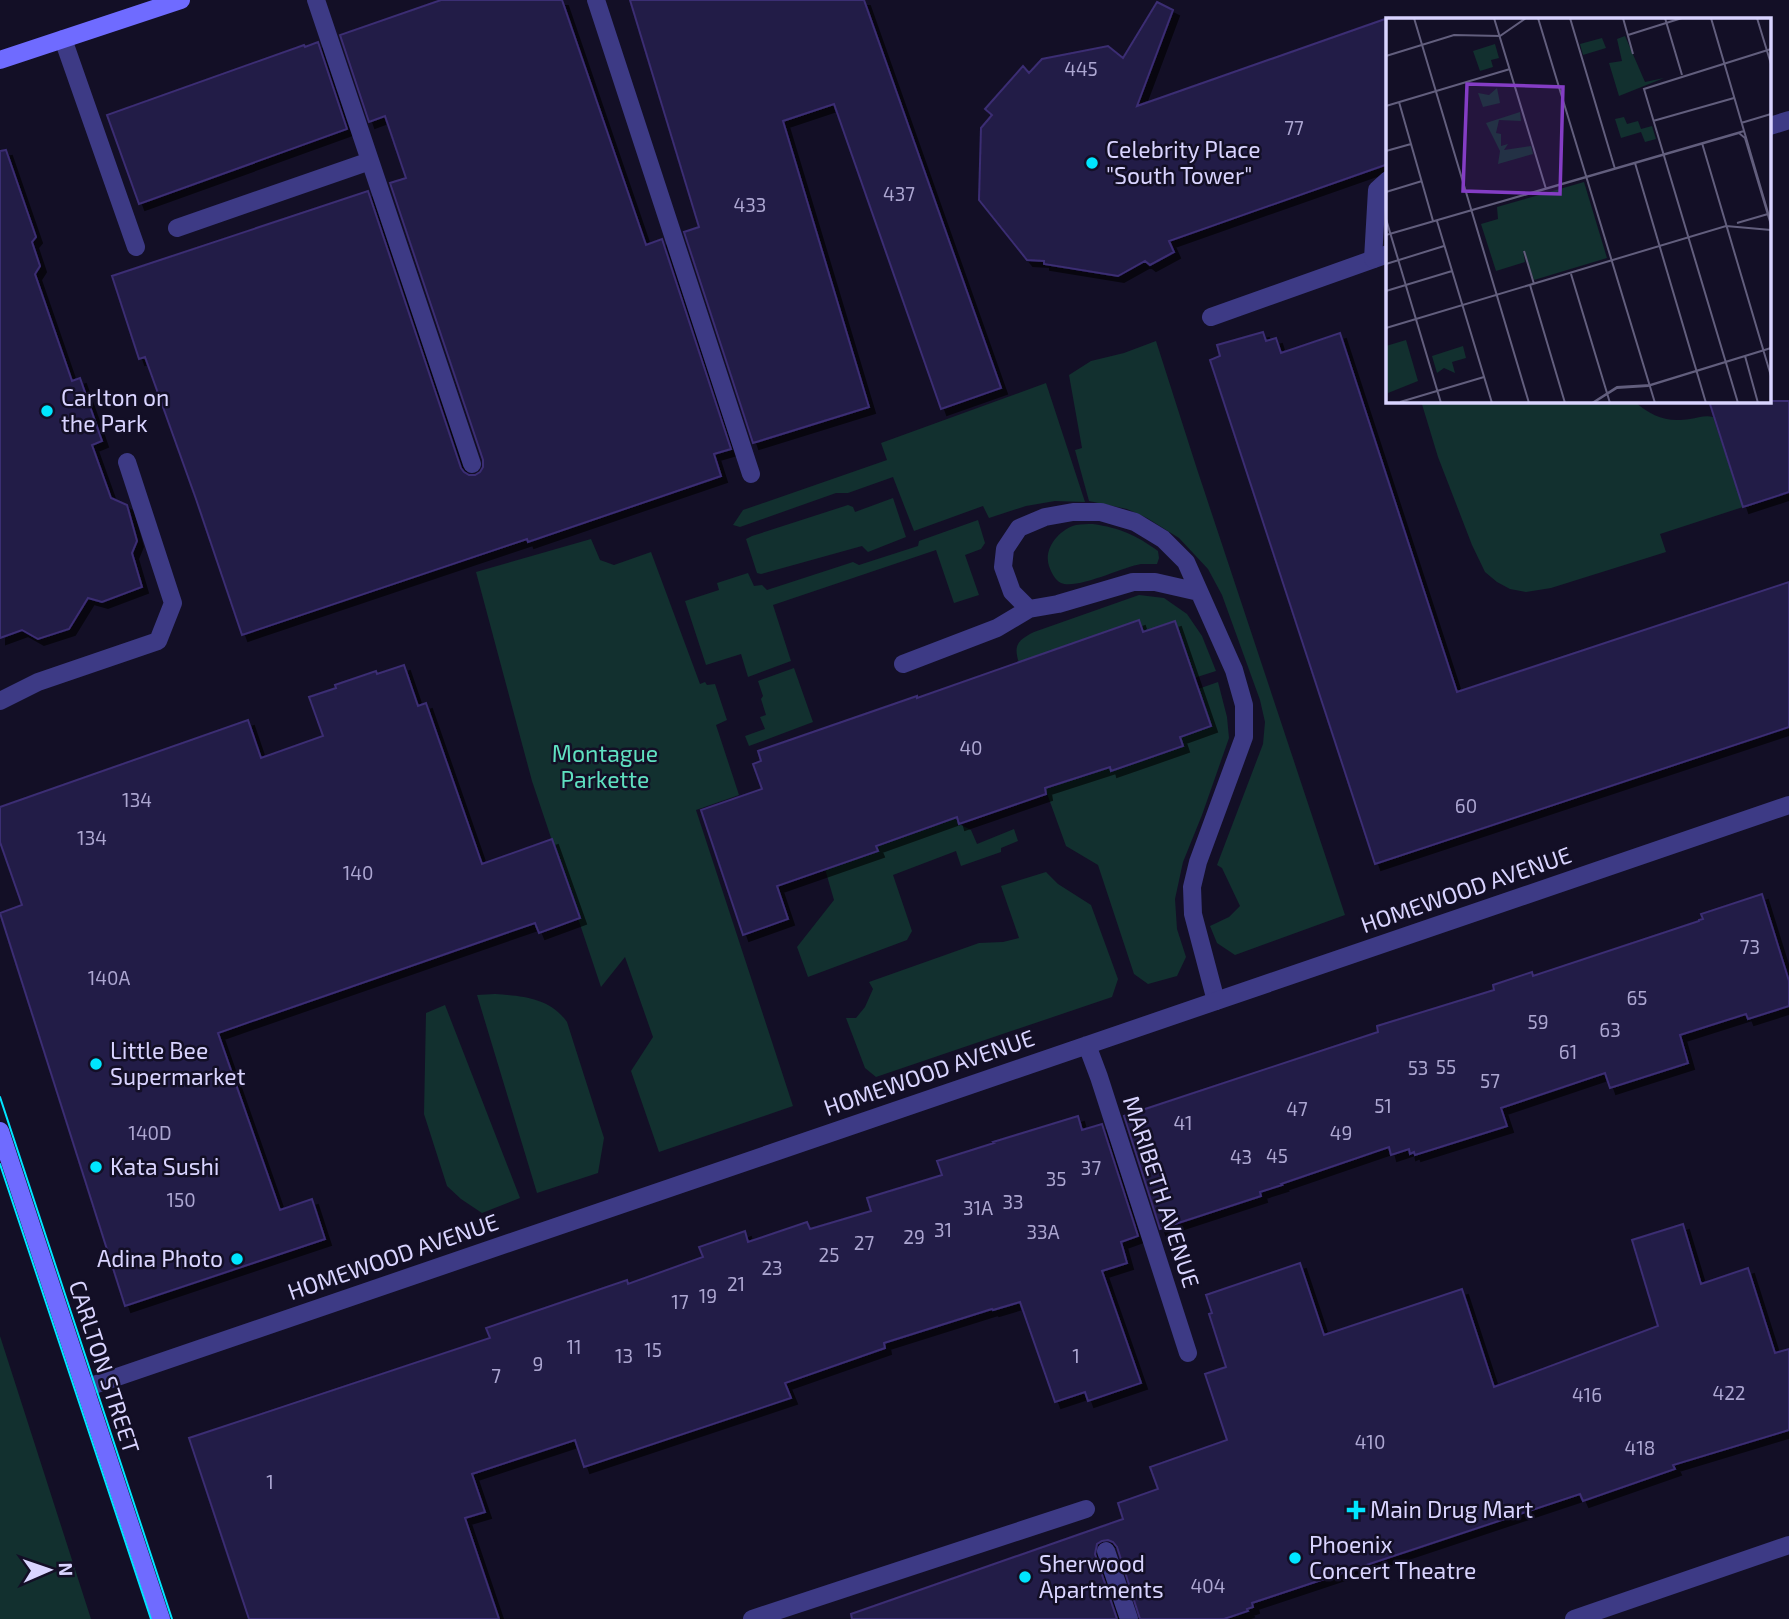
<svg xmlns="http://www.w3.org/2000/svg" width="1789" height="1619" font-family="'Exo 2',sans-serif">
	<style>
		.green { fill: #12302f }
		.building { fill: #241b47; stroke: #3b2d73; stroke-width: 2; filter: url(#shadow) }
		.lines { fill: none; stroke-linecap: round; stroke-linejoin: round }
		.service { stroke: #3d3a85; stroke-width: 18 }
		.minor { stroke: #3d3a85; stroke-width: 18 }
		.tertiary { stroke: #3d3a85; stroke-width: 18 }
		.secondary { stroke: #6f6bff; stroke-width: 18 }
		.tram { stroke: #00e5ff; stroke-width: 2 }
		.poi-dot { fill: #00e5ff; stroke: #130f26; stroke-width: 2.5 }
		.labels { text-anchor: middle; stroke-width: 5; stroke-linejoin: round; paint-order: stroke }
		.number-label { font-size: 19px; fill: #aca6d1 }
		.poi-label { font-size: 23px; fill: #d9d4ff; stroke: #130f26; text-anchor: start }
		.park-label { font-size: 23px; fill: #5fe0c0; stroke: #130f26 }
		.street-label { font-size: 23px; fill: #d9d4ff; stroke: #130f26 }
		.inset-road { fill: none; stroke: #625e7d; stroke-width: 2 }
		.view { fill: #843dc5; fill-opacity: 0.15; stroke: #843dc5; stroke-width: 3.5 }
		.inset-edge { fill: none; stroke: #d9d4ff; stroke-width: 3.5 }
	</style>
	<defs>
		<filter id="shadow"><feDropShadow dx="6" dy="6" stdDeviation="0" flood-color="#0009"/></filter>
	</defs>
	<rect width="100%" height="100%" fill="#130f26"/>
	<path class="green" d="M1156,341L1196,466L1345,915L1235,955L1217,943L1210,926L1229,917L1240,906L1222,868L1217,865L1263,744L1265,722L1260,700L1222,595L1208,569L1179,538L1147,518L1127,509L1089,501L1075,450L1082,448L1069,375L1091,361L1124,353Z
		M1046,383L1085,502L1055,501L1026,506L989,518L983,506L914,531L893,477L848,493H836L740,527L733,525L743,510L887,460L881,443Z
		M1421,401H1633C1653,416 1665,423 1690,419C1698,418 1705,415 1713,417L1743,507L1660,534L1666,552L1551,588L1526,592L1510,589L1497,582L1485,572L1472,545L1438,457Z
		M893,498L906,537L868,552L862,546L761,574L757,573L746,539L752,536L848,505L853,507L855,512Z
		M978,520L985,543L981,549L965,555L979,595L954,603L936,550L773,605L791,661L748,677L741,654L706,665L685,601L719,590L717,583L748,573L754,586L762,585L767,590L853,562L859,565L918,546L919,541Z
		M1093,524C1120,528 1136,535 1158,551L1159,558L1157,564C1152,564 1146,564 1141,564C1123,567 1076,590 1061,583C1055,580 1051,572 1049,566C1043,548 1060,529 1076,525C1081,524 1088,524 1093,524Z
		M591,539L600,560L614,565L651,552L700,684L705,682L707,685L715,684L727,720L716,725L739,795L696,810L793,1106L659,1152L631,1071L653,1037L625,957L601,987L532,781L476,572Z
		M1139,595L1164,598L1187,614L1202,636L1216,671L1194,678L1174,621L1143,632L1139,621L1019,663C1013,645 1018,640 1034,632Z
		M794,668L813,722L749,746L745,736L765,729L760,717L766,715L761,699L763,696L758,681Z
		M1218,682L1227,717L1229,738L1202,815L1183,862L1175,899L1177,929L1186,957L1177,976L1148,984L1134,974L1098,865L1066,846L1045,788L1076,778L1108,763L1111,771L1183,746L1180,737L1198,689Z
		M957,817L959,824L971,830L977,844L1014,829L1018,841L1001,848V852L961,866L956,851L893,875L912,931L907,940L808,977L797,947L834,900L825,869L875,843L926,828Z
		M1046,872L1058,884L1091,905L1118,979L1112,997L876,1077L865,1068L846,1018H856L865,1007L873,989L869,982L979,943L1003,942L1019,938L1001,886Z
		M495,994C523,996 550,998 567,1022L604,1138L598,1173L537,1193L477,995Z
		M445,1005L520,1198L482,1213L461,1199L447,1186L424,1114L426,1013Z
		M0,1336L91,1619H0Z"/>
	<path class="building" d="M441,0H562L646,245L662,239L731,449L714,454L721,476L528,542L527,539L242,635L196,499L145,357L139,359L112,276L368,191L461,468L464,472L469,475H475L480,472L483,467V460L390,183L406,178L385,116L369,122L340,35Z
		M630,0H864L1001,388L941,409L834,104L783,121L869,407L753,443L684,232L699,227Z
		M1157,2L1173,10L1137,106L1388,18V164L1169,241L1174,252L1150,265L1145,261L1118,276L1044,264V261L1027,260L979,200L981,128L992,115L985,109L1023,66L1029,73L1042,59L1108,46L1123,58Z
		M318,42L347,129L139,204L107,115L304,45L305,47Z
		M6,150L36,237L32,242L40,266L35,274L72,381L80,378L102,441L92,445L111,498L127,505L137,541L132,553L142,587L102,602L88,598L69,629L38,639L22,630L0,638V151Z
		M1263,332L1266,341L1276,338L1281,353L1340,333L1457,692L1789,582V727L1375,864L1210,360L1220,356L1217,345Z
		M1709,401H1789V492L1743,507Z
		M1139,620L1143,632L1175,621L1211,726L1180,737L1183,746L1111,771L1110,767L1045,788L1046,794L959,824L957,817L876,846L878,851L777,886L788,919L743,935L701,810L762,789L753,764L761,761L758,751L917,696V698Z
		M404,665L418,706L426,703L482,864L552,839L580,918L539,933L535,923L218,1033L280,1210L312,1199L325,1239L125,1306L0,913L22,905L0,842V807L248,720L261,758L323,736L309,697L336,688L335,685L376,671L377,674Z
		M1762,894L1789,981V1006L1748,1019L1746,1014L1680,1035L1688,1063L1610,1088L1605,1073L1501,1108L1507,1126L1415,1155L1414,1152L1410,1154L1409,1149L1391,1155L1389,1147L1281,1184L1282,1185L1260,1192L1261,1196L1160,1229L1124,1116L1378,1032L1377,1026L1494,990L1493,985L1532,972L1533,976L1699,921V920L1703,919L1701,914Z
		M1078,1116L1082,1130L1102,1124L1138,1236L1121,1242L1127,1263L1102,1271L1141,1383L1088,1401L1085,1392L1055,1402L1020,1302L993,1310L992,1309L884,1343L885,1348L785,1383L791,1398L584,1467L575,1440L472,1474L485,1512L465,1518L499,1619H249L189,1438L490,1338L486,1328L627,1280L628,1284L703,1257L699,1247L745,1231L748,1242L807,1222L810,1229L871,1211L867,1198L942,1175L937,1161L994,1143L993,1142Z
		M1683,1224L1701,1284L1748,1268L1775,1353L1789,1349V1430L1673,1465L1675,1469L1583,1501L1580,1494L1252,1603L1253,1607L1247,1609L1248,1611L1224,1619H1140L1117,1547L1113,1542L1108,1540L1102,1541L1097,1544L1095,1554L1117,1619H852L851,1614L1123,1519L1118,1503L1158,1489L1150,1467L1227,1440L1205,1374L1226,1367L1209,1314L1212,1313L1206,1295L1300,1263L1324,1335L1462,1289L1494,1387L1658,1326L1632,1240Z"/>
	<g class="lines">
		<path class="service" d="M316,0L472,464
			M596,0L751,474
			M63,39L136,247
			M1770,126L1789,120
			M177,228L370,161
			M1211,317L1388,254
			M1029,609L1012,592L1003,567L1005,549L1019,528L1045,517L1073,512H1101L1135,522L1163,539L1186,562L1234,670L1244,705V737L1198,862L1192,887L1193,914L1216,1001
			M903,664L997,628L1029,609L1058,604L1133,582H1155L1199,592
			M0,701L38,682L158,641L173,603L127,462
			M1106,1551L1129,1619
			M752,1619L1086,1509"/>
		<path class="minor" d="M1373,259L1377,190L1388,180
			M1087,1045L1099,1077L1188,1353
			M85,1388L1789,805"/>
		<path class="tertiary" d="M1574,1619L1789,1545"/>
		<path class="secondary" d="M0,60L181,0
			M0,1131L161,1619"/>
		<path class="tram" d="M0,1097L172,1619
			M0,1164L151,1619"/>
	</g>
	<g class="poi-dot">
		<circle cx="1092" cy="163" r="7"/>
		<circle cx="47" cy="411" r="7"/>
		<circle cx="96" cy="1064" r="7"/>
		<circle cx="96" cy="1167" r="7"/>
		<circle cx="237" cy="1259" r="7"/>
		<path d="M1352.5 1499.5h7v7h7v7h-7v7h-7v-7h-7v-7h7z"/>
		<circle cx="1295" cy="1558" r="7"/>
		<circle cx="1025" cy="1577" r="7"/>
	</g>
	<g class="labels">
		<g class="number-label">
			<text x="1081" y="76">445</text>
			<text x="1294" y="135">77</text>
			<text x="899" y="201">437</text>
			<text x="750" y="212">433</text>
			<text x="971" y="755">40</text>
			<text x="137" y="807">134</text>
			<text x="1466" y="813">60</text>
			<text x="92" y="845">134</text>
			<text x="358" y="880">140</text>
			<text x="1750" y="954">73</text>
			<text x="109" y="985">140A</text>
			<text x="1637" y="1005">65</text>
			<text x="1538" y="1029">59</text>
			<text x="1610" y="1037">63</text>
			<text x="1568" y="1059">61</text>
			<text x="1446" y="1074">55</text>
			<text x="1418" y="1075">53</text>
			<text x="1490" y="1088">57</text>
			<text x="1383" y="1113">51</text>
			<text x="1297" y="1116">47</text>
			<text x="1183" y="1130">41</text>
			<text x="150" y="1140">140D</text>
			<text x="1341" y="1140">49</text>
			<text x="1277" y="1163">45</text>
			<text x="1241" y="1164">43</text>
			<text x="1091" y="1175">37</text>
			<text x="1056" y="1186">35</text>
			<text x="181" y="1207">150</text>
			<text x="1013" y="1209">33</text>
			<text x="978" y="1215">31A</text>
			<text x="943" y="1237">31</text>
			<text x="1043" y="1239">33A</text>
			<text x="914" y="1244">29</text>
			<text x="864" y="1250">27</text>
			<text x="829" y="1262">25</text>
			<text x="772" y="1275">23</text>
			<text x="736" y="1291">21</text>
			<text x="708" y="1303">19</text>
			<text x="680" y="1309">17</text>
			<text x="574" y="1354">11</text>
			<text x="653" y="1357">15</text>
			<text x="624" y="1363">13</text>
			<text x="1076" y="1363">1</text>
			<text x="538" y="1371">9</text>
			<text x="496" y="1383">7</text>
			<text x="1729" y="1400">422</text>
			<text x="1587" y="1402">416</text>
			<text x="1370" y="1449">410</text>
			<text x="1640" y="1455">418</text>
			<text x="270" y="1489">1</text>
			<text x="1208" y="1593">404</text>
		</g>
		<g class="poi-label">
			<text x="1106" y="158">Celebrity Place<tspan x="1106" dy="26">"South Tower"</tspan></text>
			<text x="61" y="406">Carlton on<tspan x="61" dy="26">the Park</tspan></text>
			<text x="110" y="1059">Little Bee<tspan x="110" dy="26">Supermarket</tspan></text>
			<text x="110" y="1175">Kata Sushi</text>
			<text x="223" y="1267" text-anchor="end">Adina Photo</text>
			<text x="1370" y="1518">Main Drug Mart</text>
			<text x="1309" y="1553">Phoenix<tspan x="1309" dy="26">Concert Theatre</tspan></text>
			<text x="1039" y="1572">Sherwood<tspan x="1039" dy="26">Apartments</tspan></text>
		</g>
		<g class="park-label">
			<text x="605" y="762">Montague<tspan x="605" dy="26">Parkette</tspan></text>
		</g>
		<g class="street-label">
			<text transform="translate(1466 890) rotate(-19)" y="8">HOMEWOOD AVENUE</text>
			<text transform="translate(929 1073) rotate(-19)" y="8">HOMEWOOD AVENUE</text>
			<text transform="translate(1161 1192) rotate(72)" y="8">MARIBETH AVENUE</text>
			<text transform="translate(393 1257) rotate(-19)" y="8">HOMEWOOD AVENUE</text>
			<text transform="translate(104 1367) rotate(72)" y="8">CARLTON STREET</text>
		</g>
	</g>
	<g transform="translate(1386 18)">
		<rect width="385" height="385" fill="#130f26"/>
		<path d="M239,18L259,64L278,60L233,78L223,45L236,43L231,21ZM216,20L220,30L197,37L194,26ZM109,26L113,40L105,42L107,49L94,53L87,33ZM111,70L114,85L97,89L92,75L103,77ZM134,94L135,103L113,102L110,115L115,116V128L122,126L118,132L145,128L147,136L112,146L114,133L100,105ZM238,99L241,106L252,103L255,111L266,108L270,121L259,124L255,114L235,120L229,101ZM198,164L221,240L148,262L137,232L139,244L110,253L95,206L112,201L111,189ZM20,322L32,363L2,375L0,328ZM77,328L80,340L66,344L69,355L58,350L51,355L46,338Z" fill="#12302f"/>
		<path class="inset-road" d="M28,0L143,385M108,0L160,171M152,0L269,385M184,0L229,151M237,0L247,36M279,0L296,57M325,0L385,205M371,0L385,46M242,17L296,0M0,38L68,17L114,18L140,0M13,84L47,203M0,88L124,51M267,103L348,80M355,105L385,96M316,125L385,358M0,133L25,126M249,145L320,385M0,174L36,163M0,201L55,385M51,203L106,385M351,205L382,196M0,217L358,113M0,217L353,115L359,120L385,207M138,233L148,266M0,246L58,228M185,256L224,385M144,267L179,385M0,273L66,253M0,310L340,208L385,212M359,338L372,385M14,384L98,359M206,385L231,369L264,367L385,330M207,385L231,370L262,368L385,330M352,385L258,71L385,31"/>
		<path class="view" d="M81,66L177,69L174,176L77,173Z"/>
		<rect width="385" height="385" class="inset-edge"/>
	</g>
	<g transform="translate(49 1570) rotate(88)" stroke="#130f26" stroke-width="5" paint-order="stroke">
	<path d="M0-5L12 26L0 18L-12 26Z" fill="#d9d4ff"/>
	<text y="-10" font-size="19" font-weight="bold" text-anchor="middle" fill="#d9d4ff">N</text>
	</g>
</svg>
